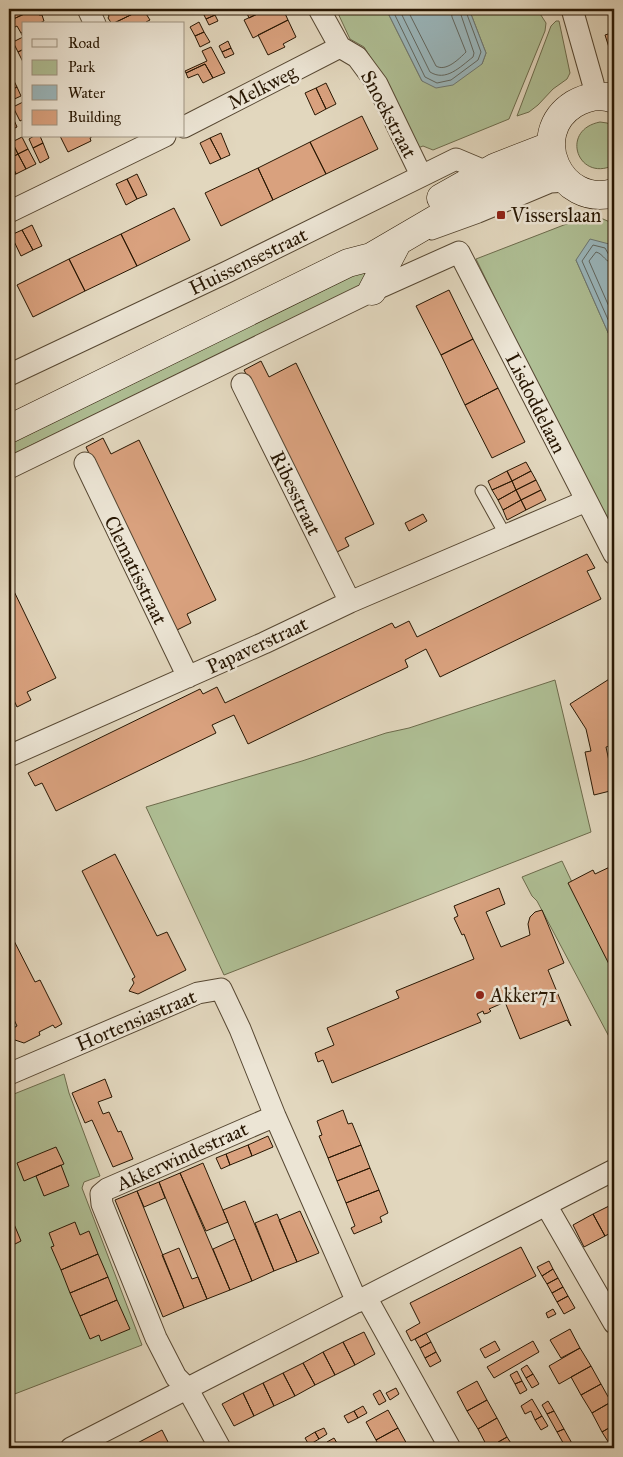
<svg xmlns="http://www.w3.org/2000/svg" width="623" height="1457" font-family="'IM FELL Great Primer',serif">
	<style>
		.green { fill: #afbf95; stroke: #6c6b4c }
		.water { fill: #9ab7bd; stroke: #6c7773 }
		.lines { fill: none; stroke-linecap: round; stroke-linejoin: round }
		.shore { stroke: #616760; stroke-width: 1 }
		.building { fill: #d9a17e; stroke: #281703 }
		.lane-casing { stroke: #564732; stroke-width: 13 }
		.street-casing { stroke: #564732; stroke-width: 23 }
		.secondary-casing { stroke: #281703; stroke-width: 29 }
		.lane { stroke: #ece5d5; stroke-width: 11 }
		.street { stroke: #ece5d5; stroke-width: 21 }
		.secondary { stroke: #ece5d5; stroke-width: 28 }
		.poi-dot { fill: #8f2418; stroke: #ece5d5; stroke-width: 2 }
		.labels { text-anchor: middle; stroke-width: 5; stroke-linejoin: round; paint-order: stroke }
		.street-label { font-size: 20px; fill: #281703; stroke: #ece5d5 }
		.poi-label { font-size: 20px; fill: #281703; stroke: #ece5d5; text-anchor: start }
	</style>
	<rect width="100%" height="100%" fill="#e2d7be"/>
	<filter id="stains"><feTurbulence type="fractalNoise" baseFrequency=".004" numOctaves="4"/><feColorMatrix values="0 0 0 0 .2 0 0 0 0 .09 0 0 0 0 .02 0 0 0 .5 -.17"/></filter>
	<radialGradient id="worn" r=".72"><stop offset=".6" stop-color="#630" stop-opacity="0"/><stop offset="1" stop-color="#630" stop-opacity=".3"/></radialGradient>
	<path class="green" d="M336,9H386L422,81L482,64L486,53L469,9H537L546,23L545,31L509,119L433,150L423,146L418,148L383,77L364,47L350,39Z
		M556,21H559L570,73L567,79L553,89L538,105L529,112L517,116L551,26Z
		M600,122L607,123L614,126V165C578,183 559,130 600,122Z
		M603,219L612,223L614,226V257L609,244L576,260L614,346V541L476,259L569,223Z
		M375,263L371,280L9,456V440Z
		M555,680L591,832L224,975L146,807L302,761L386,733L409,728Z
		M562,861L614,971V1046L537,901L532,896L522,877Z
		M64,1074L69,1093L100,1176L84,1182L82,1188L142,1345L12,1395L9,1388V1096Z"/>
	<path class="water" d="M386,9H469L486,53L482,64L453,85L436,88L422,81Z
		M590,239L609,244L614,257V346L576,260Z"/>
	<g class="lines">
		<path class="shore" d="M392,9L425,77L437,83L451,80L478,60L481,52L465,9
			M399,9L430,72C446,82 460,67 473,57L474,53L459,9
			M407,9L436,66C446,72 459,59 466,52L452,17L451,9
			M614,257L609,255L605,248L593,245L582,261L614,333
			M614,263C605,263 604,254 596,252L589,261L614,318"/>
	</g>
	<path class="building" d="M9,9H35L9,21Z
		M35,9L39,15H42L44,21L38,24H24V31L21,33L17,26L11,29L10,26L9,27V21Z
		M109,9H143L112,24L108,18L109,16L106,10Z
		M143,9L150,20L146,22L147,24H112Z
		M212,9L215,15L206,19L203,13Z
		M245,9H268L249,18Z
		M268,9H283L288,20L253,38L244,20Z
		M215,15L218,21L209,25L206,19Z
		M288,20L296,37L283,44L285,47L268,55L258,35Z
		M199,22L204,32L195,36L190,27Z
		M24,31V49L18,52L13,42L23,37L21,33Z
		M204,32L210,42L200,47L195,36Z
		M614,32V63L605,35Z
		M228,41L231,48L222,52L219,46Z
		M211,47L225,73L213,78L205,64L186,73L185,71L207,61L202,51Z
		M231,48L234,54L225,58L222,52Z
		M24,49V64L18,52Z
		M205,64L213,78L203,83L198,74L188,78L186,73Z
		M10,73L17,87L9,91V74Z
		M326,83L336,104L326,109L316,88Z
		M17,87L21,96L10,101L9,91Z
		M316,88L326,109L315,115L305,93Z
		M23,102L24,119L20,121L13,107Z
		M10,113L14,120L9,122V114Z
		M362,116L378,149L326,174L310,142Z
		M14,120L17,127L9,131V122Z
		M221,133L230,155L221,159L210,138Z
		M34,136H40L43,143L33,148L29,139Z
		M60,136H93L90,138L91,141L68,152Z
		M22,137L28,149L18,154L12,142Z
		M210,138L221,159L210,164L200,143Z
		M12,142L18,154L9,159V143Z
		M310,142L326,174L273,200L258,168Z
		M43,143L49,158L40,163L33,148Z
		M28,149L36,164L26,169L18,154Z
		M18,154L26,169L16,174L9,159Z
		M9,160L16,174L9,177Z
		M258,168L273,200L221,226L205,193Z
		M137,174L147,195L137,199L127,179Z
		M127,179L137,199L126,205L116,184Z
		M174,208L190,240L137,266L121,234Z
		M32,225L42,246L33,250L22,230Z
		M22,230L33,250L21,256L11,235Z
		M121,234L137,266L85,291L69,259Z
		M69,259L85,291L33,317L17,285Z
		M449,290L473,339L441,355L416,306Z
		M473,339L498,388L465,405L441,355Z
		M261,361L269,377L296,363L374,524L345,538L349,546L335,553L244,370Z
		M498,388L525,442L492,458L465,405Z
		M103,438L111,454L139,440L216,600L187,614L191,623L177,630L96,462L94,464L86,447Z
		M526,462L531,471L512,481L507,471Z
		M507,471L512,481L492,490L488,481Z
		M531,471L536,480L516,490L512,481Z
		M536,480L541,490L521,500L516,490Z
		M512,481L516,490L498,500L492,490Z
		M516,490L521,500L503,510L498,500Z
		M541,490L546,500L526,510L521,500Z
		M521,500L526,510L507,520L503,510Z
		M423,514L427,521L409,531L405,523Z
		M587,554L595,568L587,571L601,599L440,677L426,649L405,660L408,667L248,744L234,715L212,725L216,733L56,811L42,783L35,786L28,773L200,689L203,694L217,687L225,703L392,623L395,628L409,621L417,637Z
		M9,581L56,678L27,692L31,700L17,707L9,690Z
		M614,676V745L606,747L612,775H614V790L594,795L585,752L591,751L586,729L570,704Z
		M115,854L157,936L167,932L186,970L138,994L129,991L134,983L132,979L135,977L82,871Z
		M614,865V974L568,883L593,870L595,874Z
		M499,888L505,904L486,912L501,947L530,935L528,924L530,917L535,912L542,910L564,963L548,970L571,1026L567,1020L520,1039L505,1002L489,1009L491,1011L488,1013L484,1014L483,1011L477,1014L481,1022L332,1083L323,1060L318,1062L315,1053L334,1045L327,1028L399,998L396,991L474,959L464,934L462,935L454,918L458,916L454,906Z
		M9,931L35,982L40,980L62,1024L55,1028L53,1025L39,1032L40,1035L24,1043L12,1039L11,1040L15,1027L17,1026L9,1009Z
		M105,1079L112,1097L98,1102L103,1114L109,1112L118,1132L121,1131L133,1159L113,1167L92,1120L85,1123L72,1093Z
		M343,1110L348,1124L352,1123L361,1145L328,1158L319,1136L322,1135L317,1121Z
		M268,1136L273,1147L252,1156L248,1145Z
		M248,1145L252,1156L230,1165L226,1154Z
		M361,1145L370,1168L337,1181L328,1158Z
		M56,1147L64,1164L24,1181L17,1163Z
		M226,1154L230,1165L221,1169L216,1158Z
		M203,1163L228,1222L206,1231L180,1173Z
		M61,1165L69,1186L44,1196L36,1176Z
		M370,1168L379,1190L346,1203L337,1181Z
		M180,1173L230,1290L207,1299L159,1182Z
		M159,1182L165,1198L144,1207L137,1191Z
		M379,1190L388,1213L380,1217L382,1222L354,1234L351,1228L355,1226L346,1203Z
		M137,1191L184,1308L163,1317L115,1200Z
		M245,1201L274,1271L252,1281L223,1210Z
		M613,1204L614,1231L605,1236L593,1214Z
		M300,1211L319,1253L297,1262L279,1220Z
		M9,1212L21,1241L9,1247Z
		M277,1214L297,1262L274,1271L255,1223Z
		M593,1214L605,1236L584,1247L573,1225Z
		M75,1222L80,1235L89,1231L98,1254L61,1270L51,1247L54,1246L49,1233Z
		M235,1239L252,1281L230,1290L213,1249Z
		M521,1247L536,1276L411,1341L406,1331L420,1323L410,1303Z
		M179,1248L192,1279L198,1277L207,1299L184,1308L162,1255Z
		M98,1254L108,1277L70,1293L61,1270Z
		M549,1261L553,1269L542,1276L537,1267Z
		M553,1269L558,1278L547,1284L542,1276Z
		M108,1277L117,1300L80,1316L70,1293Z
		M558,1278L563,1287L552,1293L547,1284Z
		M563,1287L568,1296L557,1302L552,1293Z
		M568,1296L575,1308L564,1314L557,1302Z
		M117,1300L130,1329L101,1341L99,1335L90,1339L80,1316Z
		M553,1309L556,1314L548,1318L546,1313Z
		M570,1329L580,1348L561,1358L550,1340Z
		M364,1332L375,1354L355,1365L343,1342Z
		M426,1333L431,1342L420,1348L415,1339Z
		M495,1341L500,1350L485,1358L480,1349Z
		M533,1341L539,1352L494,1378L487,1367Z
		M343,1342L355,1365L335,1375L323,1352Z
		M431,1342L436,1352L425,1358L420,1348Z
		M580,1348L591,1366L559,1384L549,1366Z
		M323,1352L335,1375L315,1385L303,1363Z
		M436,1352L441,1361L430,1367L425,1358Z
		M303,1363L315,1385L295,1396L283,1373Z
		M527,1365L533,1374L526,1378L521,1369Z
		M591,1366L601,1384L581,1395L571,1377Z
		M517,1371L522,1381L515,1384L510,1375Z
		M283,1373L295,1396L274,1406L263,1383Z
		M533,1374L539,1384L532,1388L526,1378Z
		M477,1381L487,1400L467,1411L457,1392Z
		M522,1381L527,1390L520,1394L515,1384Z
		M263,1383L274,1406L254,1416L243,1393Z
		M601,1384L611,1402L592,1413L581,1395Z
		M396,1388L399,1394L390,1400L386,1393Z
		M380,1390L386,1401L379,1405L373,1394Z
		M243,1393L254,1416L234,1426L222,1404Z
		M532,1399L542,1416L535,1420L531,1411L525,1414L521,1406Z
		M487,1400L497,1418L478,1429L467,1411Z
		M548,1401L554,1411L547,1414L542,1405Z
		M611,1402L614,1407V1425L602,1432L592,1413Z
		M363,1406L367,1413L358,1418L354,1411Z
		M388,1410L398,1428L376,1440L366,1422Z
		M354,1411L358,1418L348,1423L344,1416Z
		M554,1411L564,1429L557,1432L547,1414Z
		M542,1416L548,1426L541,1430L535,1420Z
		M497,1418L507,1437L488,1448L478,1429Z
		M614,1425V1448H612L602,1432Z
		M324,1428L327,1434L319,1439L315,1432Z
		M398,1428L408,1446L403,1448H380L376,1440Z
		M564,1429L574,1447L572,1448H566L557,1432Z
		M162,1430L171,1448H128Z
		M315,1432L319,1439L309,1445L305,1438Z
		M507,1437L514,1448H488Z
		M334,1438L340,1448H331L327,1442Z
		M323,1444L326,1448H317L316,1447Z"/>
	<g class="lines">
		<g class="lane-casing">
			<path id="lane" d="M432,234L479,217L551,187L567,186
				M481,491L506,536"/>
		</g>
		<g class="street-casing">
			<path id="street" d="M88,9L95,24
				M319,9L340,47L357,57L377,84L421,175
				M572,9L593,83L595,96
				M184,127L340,47
				M9,212L165,136
				M9,375L227,272L456,159L487,172
				M242,384L350,602
				M85,463L188,677
				M9,468L372,291L459,252L614,554
				M9,756L264,643L350,602L586,501
				M9,1074L198,993L221,989L240,1029L275,1116
				M546,1205L614,1323
				M366,1297L450,1448
				M71,1448L614,1170
				M220,1448L187,1388L176,1377L156,1338L102,1204L101,1194L107,1189L275,1116L357,1302"/>
		</g>
		<g class="secondary-casing">
			<path id="secondary" d="M614,99C601,94 586,97 574,104C526,134 560,208 614,193
				M441,198L496,167L550,146
				M372,291L397,243
				M9,429L348,263L371,257L460,205L542,173L556,169"/>
		</g>
		<use href="#lane" class="lane"/>
		<use href="#street" class="street"/>
		<use href="#secondary" class="secondary"/>
	</g>
	<g class="poi-dot">
		<rect x="496" y="210" width="10" height="10" rx="2.5"/>
		<circle cx="480" cy="995" r="5"/>
	</g>
	<g class="labels">
		<g class="street-label">
			<text transform="translate(262 87) rotate(-27)" y="7">Melkweg</text>
			<text transform="translate(389 114) rotate(62)" y="7">Snoekstraat</text>
			<text transform="translate(248 261) rotate(-26)" y="7">Huissensestraat</text>
			<text transform="translate(536 403) rotate(63)" y="7">Lisdoddelaan</text>
			<text transform="translate(296 493) rotate(64)" y="7">Ribesstraat</text>
			<text transform="translate(136 570) rotate(64)" y="7">Clematisstraat</text>
			<text transform="translate(257 645) rotate(-25)" y="7">Papaverstraat</text>
			<text transform="translate(136 1020) rotate(-23)" y="7">Hortensiastraat</text>
			<text transform="translate(182 1156) rotate(-24)" y="7">Akkerwindestraat</text>
		</g>
		<g class="poi-label">
			<text x="511" y="222">Visserslaan</text>
			<text x="490" y="1002">Akker71</text>
		</g>
	</g>
	<rect width="623" height="1457" fill="none" stroke="#e2d7be" stroke-width="30"/>
	<rect x="10" y="10" width="603" height="1437" fill="none" stroke="#281703" stroke-width="2.5"/>
	<rect x="15" y="15" width="593" height="1427" fill="none" stroke="#281703"/>
	<rect x="22" y="22" width="162" height="115" fill="#ece5d5" stroke="#9e9381"/>
	<rect x="32" y="39" width="25" height="8" fill="#ece5d5" stroke="#9e9381"/>
	<text x="68" y="48" font-size="15" fill="#281703">Road</text>
	<rect x="32" y="60" width="25" height="15" fill="#afbf95" stroke="#9e9381"/>
	<text x="68" y="72" font-size="15" fill="#281703">Park</text>
	<rect x="32" y="85" width="25" height="15" fill="#9ab7bd" stroke="#9e9381"/>
	<text x="68" y="98" font-size="15" fill="#281703">Water</text>
	<rect x="32" y="110" width="25" height="15" fill="#d9a17e" stroke="#9e9381"/>
	<text x="68" y="122" font-size="15" fill="#281703">Building</text>
	<rect width="100%" height="100%" filter="url(#stains)"/>
	<rect width="100%" height="100%" fill="url(#worn)"/>
</svg>
